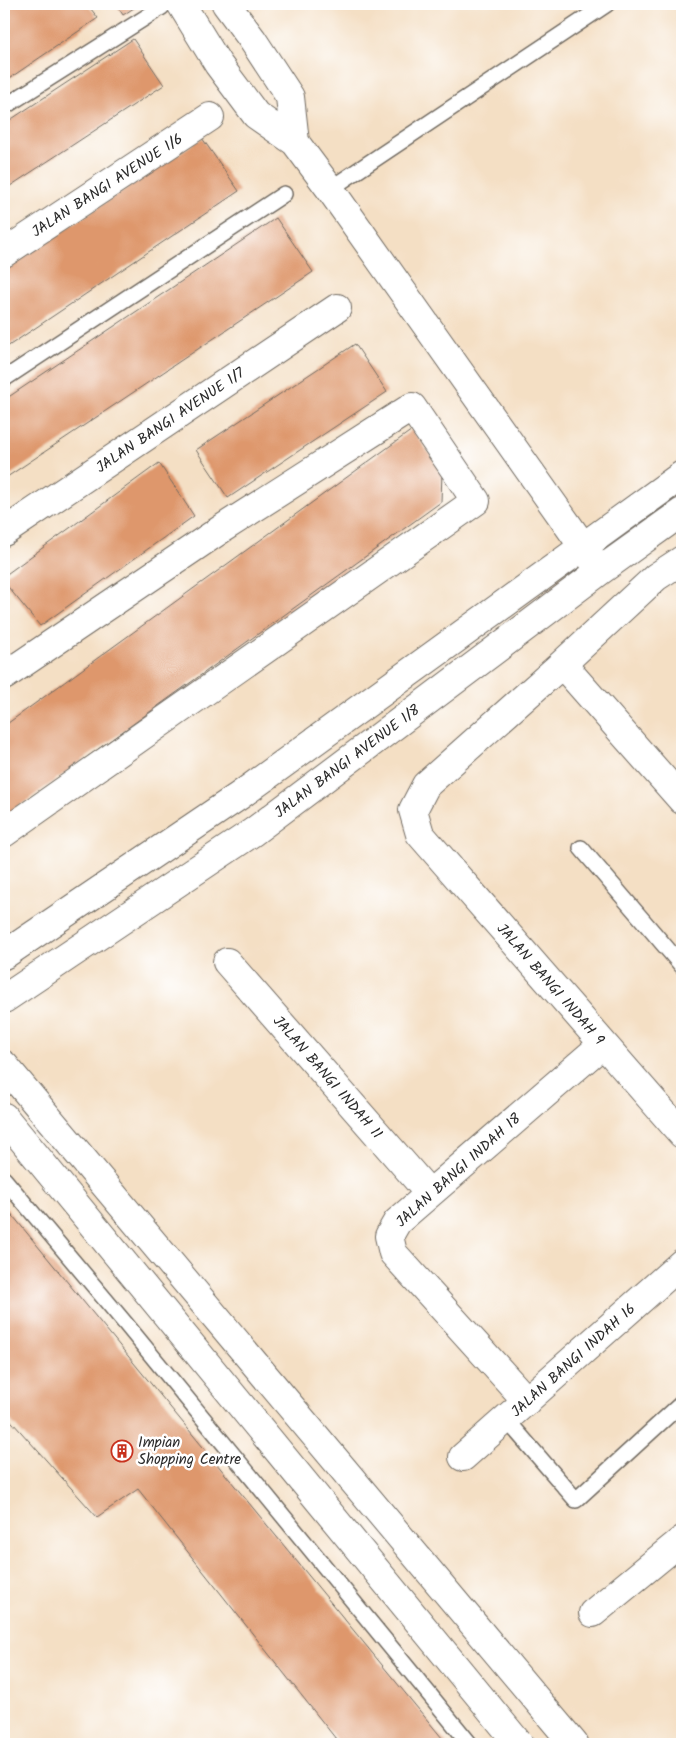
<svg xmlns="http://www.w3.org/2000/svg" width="686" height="1748" font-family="Kalam,sans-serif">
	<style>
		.building { fill: #de976c }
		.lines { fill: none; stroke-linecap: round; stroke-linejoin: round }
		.lane-casing { stroke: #716a61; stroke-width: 18 }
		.street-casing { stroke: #716a61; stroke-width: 30 }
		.lane { stroke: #fff; stroke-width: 15 }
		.street { stroke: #fff; stroke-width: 28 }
		.labels { text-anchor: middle; stroke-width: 5; stroke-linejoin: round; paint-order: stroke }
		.street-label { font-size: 15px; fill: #2b2b2b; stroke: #fff }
		.poi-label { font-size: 15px; fill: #2b2b2b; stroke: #fff; text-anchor: start }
	</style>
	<rect width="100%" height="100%" fill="#fff"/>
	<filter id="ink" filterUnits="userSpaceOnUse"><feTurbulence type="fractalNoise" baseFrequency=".02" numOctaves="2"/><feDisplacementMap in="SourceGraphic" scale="10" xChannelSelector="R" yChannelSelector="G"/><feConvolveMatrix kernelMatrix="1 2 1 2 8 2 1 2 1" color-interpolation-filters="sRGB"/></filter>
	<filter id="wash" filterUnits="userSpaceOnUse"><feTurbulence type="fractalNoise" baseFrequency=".0096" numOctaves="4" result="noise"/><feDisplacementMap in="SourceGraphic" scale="20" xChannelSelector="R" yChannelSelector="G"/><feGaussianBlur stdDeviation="1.12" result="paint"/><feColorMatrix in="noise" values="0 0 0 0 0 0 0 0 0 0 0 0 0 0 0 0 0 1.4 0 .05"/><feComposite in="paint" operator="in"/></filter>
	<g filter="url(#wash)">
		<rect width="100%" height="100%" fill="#f4dfc4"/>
		<g id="blocks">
			<path class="building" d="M5,4H87L98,18L4,82Z
				M116,4H140L123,15Z
				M133,39L164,85L4,190V124Z
				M202,138L239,191L4,349V270Z
				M276,218L313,272L4,479V400Z
				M355,344L387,392L228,498L196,450Z
				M412,430L442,471L441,502L4,817V726Z
				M159,463L194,516L40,626L4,582V576Z
				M4,1205L447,1744H340L138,1489L97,1517L4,1413Z"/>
		</g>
	</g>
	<g filter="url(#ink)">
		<use href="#blocks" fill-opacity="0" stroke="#716a61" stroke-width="1"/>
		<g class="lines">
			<g class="lane-casing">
				<path id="lane" d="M4,107L162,7
					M330,189L607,4
					M4,379L284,194
					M581,848L682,966
					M4,1179L125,1323L470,1744
					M506,1419L576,1500L682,1403"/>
			</g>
			<g class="street-casing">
				<path id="street" d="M181,4L218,64L256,115L295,142L330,189L594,562
					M226,4L252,39L290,97L295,142
					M4,253L210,117
					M4,532L337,308
					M682,560L656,577L562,664L426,785L413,810L420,834L682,1134
					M562,664L682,800
					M4,676L223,528L412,407L476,501L4,833
					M4,955L239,796L682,475
					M227,962L429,1193
					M4,999L253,832L600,571L682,512
					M4,1065L574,1744
					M4,1117L519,1744
					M527,1401L393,1253L389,1236L397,1222L603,1044
					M463,1457L682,1263
					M593,1613L682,1540"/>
			</g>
			<use href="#lane" class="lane"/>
			<use href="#street" class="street"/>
		</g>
	</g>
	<defs>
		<g id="building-ring" transform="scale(1.125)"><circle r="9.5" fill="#fff" stroke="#c8321e" stroke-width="1.5"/><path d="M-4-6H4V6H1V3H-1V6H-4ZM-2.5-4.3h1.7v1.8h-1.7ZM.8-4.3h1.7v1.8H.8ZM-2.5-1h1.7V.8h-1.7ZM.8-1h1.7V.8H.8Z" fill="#c8321e"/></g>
	</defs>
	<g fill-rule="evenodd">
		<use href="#building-ring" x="122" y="1451"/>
	</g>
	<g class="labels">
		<g class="street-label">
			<text transform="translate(107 185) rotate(-33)" y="5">JALAN BANGI AVENUE 1/6</text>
			<text transform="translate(170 420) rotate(-34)" y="5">JALAN BANGI AVENUE 1/7</text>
			<text transform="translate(347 761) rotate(-37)" y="5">JALAN BANGI AVENUE 1/8</text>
			<text transform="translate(551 984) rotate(49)" y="5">JALAN BANGI INDAH 9</text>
			<text transform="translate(328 1077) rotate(49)" y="5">JALAN BANGI INDAH 11</text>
			<text transform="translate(458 1170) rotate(-42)" y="5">JALAN BANGI INDAH 18</text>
			<text transform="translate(573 1360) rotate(-42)" y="5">JALAN BANGI INDAH 16</text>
		</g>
		<g class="poi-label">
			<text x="138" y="1447">Impian<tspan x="138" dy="17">Shopping Centre</tspan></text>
		</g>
	</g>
	<rect width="686" height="1748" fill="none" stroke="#fff" stroke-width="20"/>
</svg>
